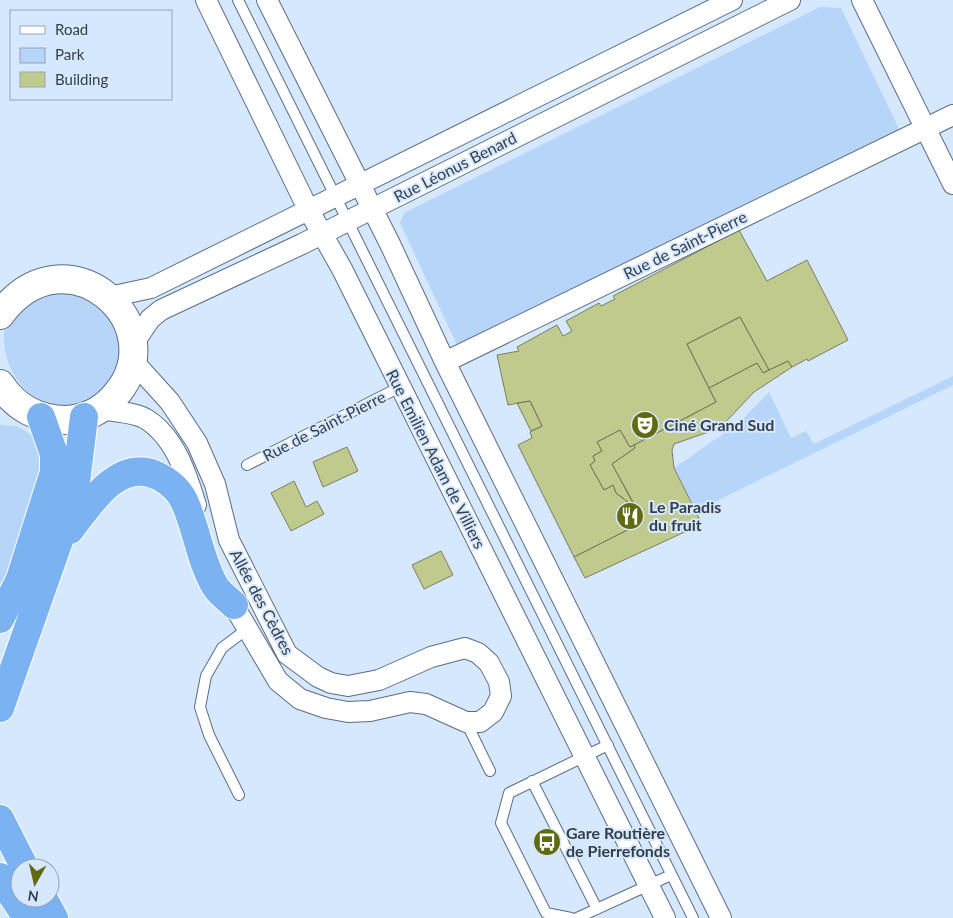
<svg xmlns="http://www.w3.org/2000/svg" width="953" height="918" font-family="Lato,sans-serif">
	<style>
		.green { fill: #b7d5f8 }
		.building { fill: #c0ca8d; stroke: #797f60 }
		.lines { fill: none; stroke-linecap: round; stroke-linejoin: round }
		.lane-casing { stroke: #596d85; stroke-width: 12 }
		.street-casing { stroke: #596d85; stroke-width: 22 }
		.secondary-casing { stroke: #596d85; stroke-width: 30 }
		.highway-casing { stroke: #fff; stroke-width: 30 }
		.lane { stroke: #fff; stroke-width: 10 }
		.street { stroke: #fff; stroke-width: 20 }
		.secondary { stroke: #fff; stroke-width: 28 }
		.highway { stroke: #7bb2f1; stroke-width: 28 }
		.labels { text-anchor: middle; stroke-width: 4; stroke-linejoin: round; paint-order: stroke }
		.street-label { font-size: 16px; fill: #353e49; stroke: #d5e8fe }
		.poi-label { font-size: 16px; font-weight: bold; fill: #353e49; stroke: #d5e8fe; text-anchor: start }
	</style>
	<rect width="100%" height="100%" fill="#d5e8fe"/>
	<path class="green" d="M820,7L841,8L900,131L458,347L400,223L404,213Z
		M72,287L118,322C119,334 123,349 121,360C120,367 113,374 109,380C106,384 102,391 98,395C53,429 0,384 4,331C6,323 11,310 18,305C29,298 59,291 72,287Z
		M953,376V385L696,511L674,468L739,423L769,392L791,438L806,431L814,444Z
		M0,425L16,426L32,435L41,448L43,479L0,595Z"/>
	<path class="building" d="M739,230L767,281L807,260L848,340L808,361L807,359L792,367L788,361L769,370L740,317L687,344L716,402L630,447L620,430L597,442L602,451L593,456L595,461L590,465L604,490L613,485L616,493L637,509L643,522L574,557L518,445L532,438L530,432L542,426L530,401L508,405L497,355L519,351L517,347L557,325L563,336L572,331L566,321L599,303L601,306L615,299L613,296Z
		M740,317L769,370L763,373L757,363L709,388L687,344Z
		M788,361L792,367L754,392L720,428L674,444L672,450L674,468L702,524L585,578L574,557L643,522L612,464L635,448L634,445L716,402L709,388L757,363L763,373Z
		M530,401L542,426L531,431L517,403Z
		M620,430L630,447L634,445L635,448L612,464L637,509L616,493L613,485L604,490L590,465L595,461L593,456L602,451L597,442Z
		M347,447L358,471L323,487L313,462Z
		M294,481L306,507L317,501L324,514L291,531L271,493Z
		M441,551L453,575L424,589L412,565Z"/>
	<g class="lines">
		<g class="lane-casing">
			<path id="lane" d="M238,0L693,918
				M247,465L400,387
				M466,722L490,771
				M532,781L597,909
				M239,795L209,735L200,707L206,676L222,648L247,629
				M571,918L546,913L501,823L509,793L608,745
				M577,918L671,875"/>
		</g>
		<g class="street-casing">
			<path id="street" d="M206,0L308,209L342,269L665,918
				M267,0L390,244L445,362L721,918
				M862,0L953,184
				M109,297L151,288L732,0
				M132,346L150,319L161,310L302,244L790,0
				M132,360L170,402L197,443L215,484L229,540L287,654L318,677L331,683L348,686L379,680L431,657L465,648L478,653L489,663L499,682L501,696L493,712L480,722H466L426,704L410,702L370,711L348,712L326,708L300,699L278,681L227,594
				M445,362L953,115
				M101,409C114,412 135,412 146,419C175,437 187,475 196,505"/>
		</g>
		<g class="secondary-casing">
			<path id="secondary" d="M0,315C66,224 180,327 113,398C101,411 84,419 66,420C38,420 15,407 0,384"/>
		</g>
		<g class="highway-casing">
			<path id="highway" d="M70,530C90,504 120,455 160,477C171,483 180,491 185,503C197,530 200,560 215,586C219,593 228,599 234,605
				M0,619L20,579L54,472V454L41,417
				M0,708L74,498L84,417
				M0,819L25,868
				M0,877L27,918
				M43,898L54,918"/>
		</g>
		<use href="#lane" class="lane"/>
		<use href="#street" class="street"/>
		<use href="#secondary" class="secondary"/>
		<use href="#highway" class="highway"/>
	</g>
	<defs>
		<g id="theatre-disc" transform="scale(1.4375)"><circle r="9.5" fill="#606a0e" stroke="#d5e8fe"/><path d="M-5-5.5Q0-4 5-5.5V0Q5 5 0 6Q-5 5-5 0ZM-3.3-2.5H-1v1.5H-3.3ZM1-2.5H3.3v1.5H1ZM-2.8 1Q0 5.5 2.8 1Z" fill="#fff"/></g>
		<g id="restaurant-disc" transform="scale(1.4375)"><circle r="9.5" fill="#606a0e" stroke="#d5e8fe"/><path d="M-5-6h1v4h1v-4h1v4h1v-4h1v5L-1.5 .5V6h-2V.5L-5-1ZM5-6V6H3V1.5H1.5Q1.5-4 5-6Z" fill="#fff"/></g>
		<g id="bus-disc" transform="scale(1.4375)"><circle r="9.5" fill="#606a0e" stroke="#d5e8fe"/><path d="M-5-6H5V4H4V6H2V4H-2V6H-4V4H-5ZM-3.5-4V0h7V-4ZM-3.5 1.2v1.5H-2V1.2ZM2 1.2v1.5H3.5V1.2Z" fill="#fff"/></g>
	</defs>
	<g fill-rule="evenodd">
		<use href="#theatre-disc" x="645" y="425"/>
		<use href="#restaurant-disc" x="630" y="516"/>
		<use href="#bus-disc" x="547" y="842"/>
	</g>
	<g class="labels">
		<g class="street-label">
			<text transform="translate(455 167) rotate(-27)" y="6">Rue Léonus Benard</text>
			<text transform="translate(685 245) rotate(-26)" y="6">Rue de Saint-Pierre</text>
			<text transform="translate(324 426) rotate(-27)" y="6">Rue de Saint-Pierre</text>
			<text transform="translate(436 459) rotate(63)" y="6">Rue Emilien Adam de Villiers</text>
			<text transform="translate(262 602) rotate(62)" y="6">Allée des Cèdres</text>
		</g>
		<g class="poi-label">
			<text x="664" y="431">Ciné Grand Sud</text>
			<text x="649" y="513">Le Paradis<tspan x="649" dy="18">du fruit</tspan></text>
			<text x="566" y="839">Gare Routière<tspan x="566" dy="18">de Pierrefonds</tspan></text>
		</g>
	</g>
	<rect x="10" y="10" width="162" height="90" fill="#d5e8fe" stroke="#95a4b6"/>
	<rect x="20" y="26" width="25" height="8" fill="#ffffff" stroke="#95a4b6"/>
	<text x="55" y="35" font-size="15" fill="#353e49">Road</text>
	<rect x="20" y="48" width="25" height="15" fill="#b7d5f8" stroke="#95a4b6"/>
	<text x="55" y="60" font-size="15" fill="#353e49">Park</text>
	<rect x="20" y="72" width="25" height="15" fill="#c0ca8d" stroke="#95a4b6"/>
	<text x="55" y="85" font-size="15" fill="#353e49">Building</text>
	<g transform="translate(35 883) rotate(188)"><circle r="24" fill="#d5e8fe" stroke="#95a4b6"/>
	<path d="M0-4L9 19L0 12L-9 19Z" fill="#606a0e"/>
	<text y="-8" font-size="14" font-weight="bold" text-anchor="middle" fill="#353e49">N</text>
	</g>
</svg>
